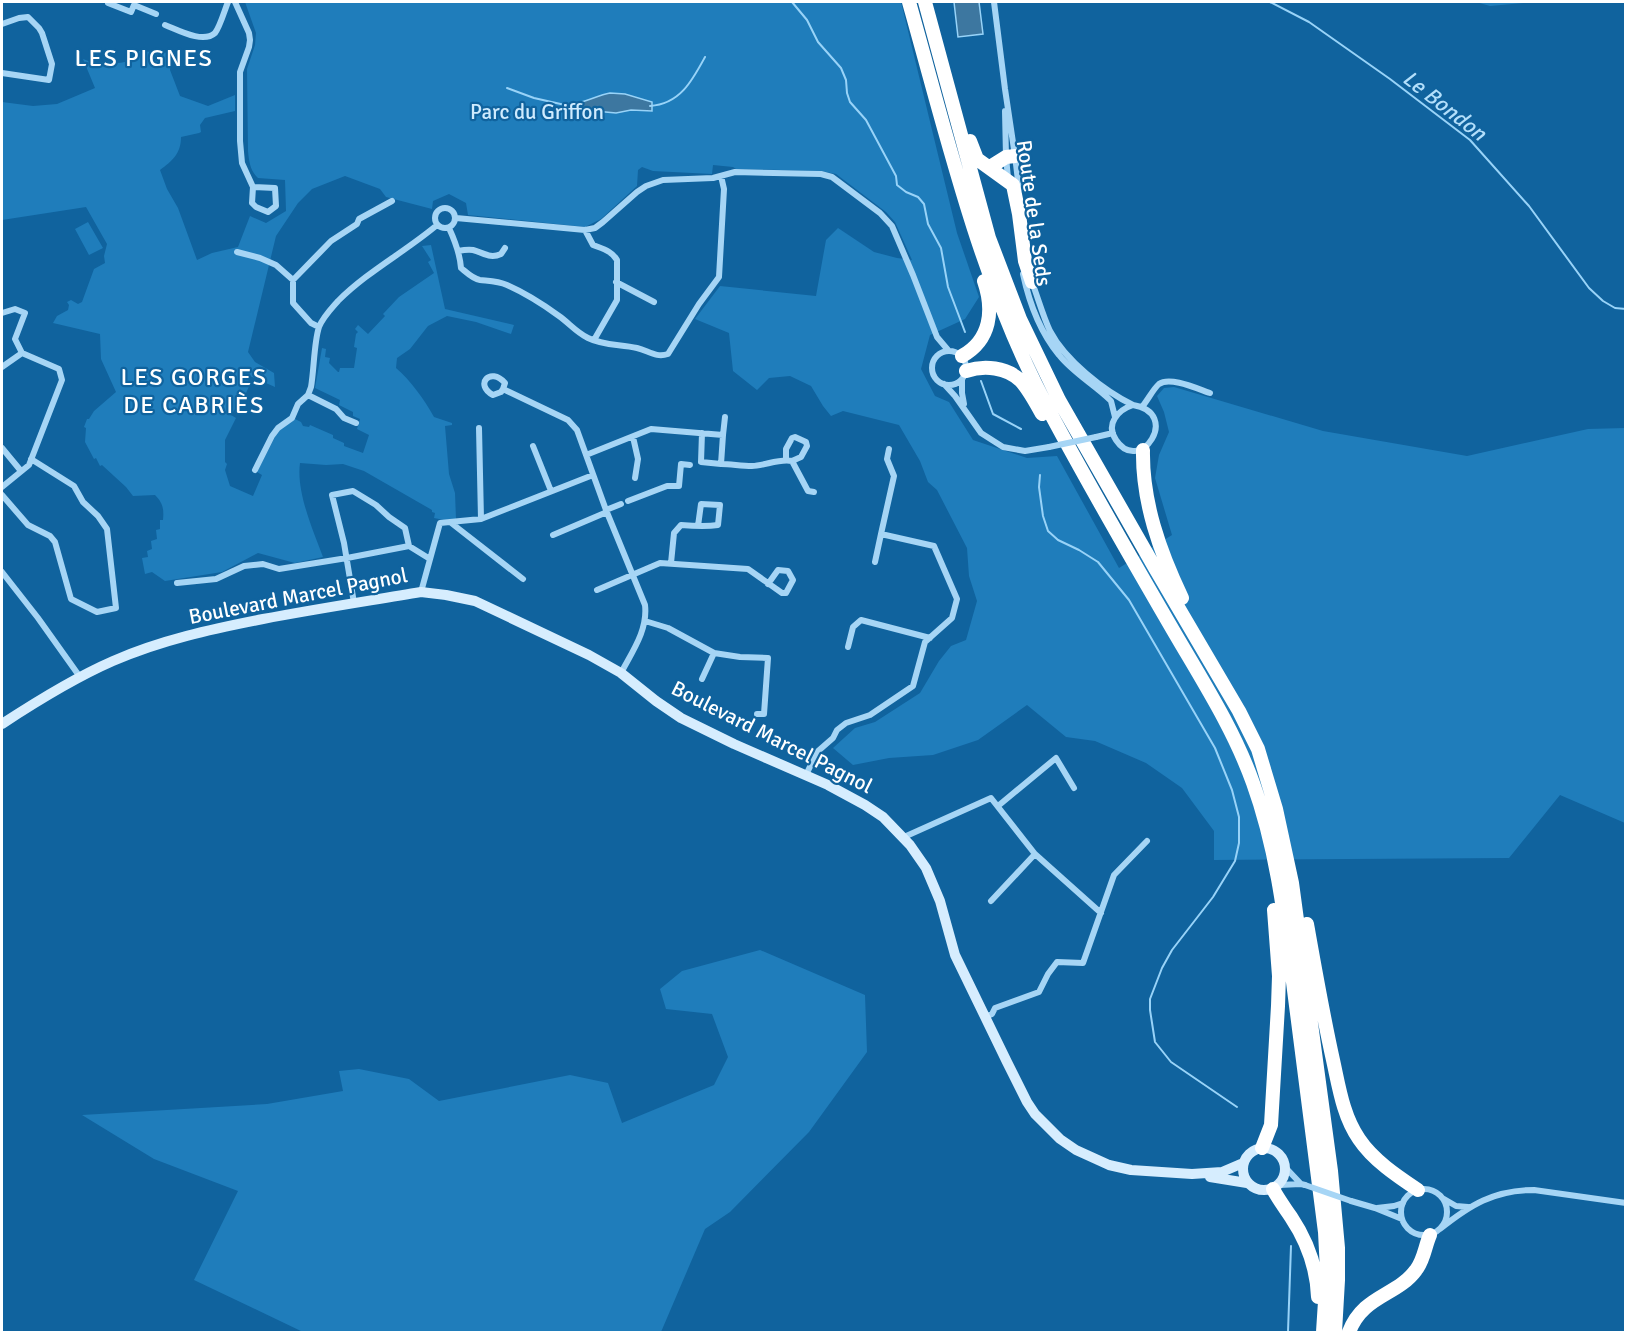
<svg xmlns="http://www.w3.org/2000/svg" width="1627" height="1334" font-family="Signika,sans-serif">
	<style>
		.green { fill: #1f7dbb }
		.water { fill: #3d77a0; stroke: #98d3f8; stroke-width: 1.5 }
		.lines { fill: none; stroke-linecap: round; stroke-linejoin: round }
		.stream { stroke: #98d3f8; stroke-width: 2 }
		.street { stroke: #a6d5f5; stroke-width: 6 }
		.secondary { stroke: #d6edfe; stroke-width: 10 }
		.highway { stroke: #fff; stroke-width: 14 }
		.street-bridge { stroke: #a6d5f5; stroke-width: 6 }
		.labels { text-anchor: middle; stroke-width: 4.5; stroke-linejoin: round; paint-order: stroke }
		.park-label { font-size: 21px; fill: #cfebfe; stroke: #10639e }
		.street-label { font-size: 21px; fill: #fff; stroke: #10639e }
		.water-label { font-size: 22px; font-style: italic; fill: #b3dffb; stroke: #10639e }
		.quarter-label { font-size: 24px; letter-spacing: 1.5px; fill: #fff; stroke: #10639e }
	</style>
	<rect width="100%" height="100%" fill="#10639e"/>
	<path class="green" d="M245,2H901L957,233L979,297L965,319L930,335L921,369L935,396L949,402L973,440L1027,458L1057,456L1119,568L1172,535L1155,478L1159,455L1169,432L1164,412L1157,396L1164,388L1174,387L1323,431L1467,456L1588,429L1625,428V823L1560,795L1509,858L1214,860V831L1182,788L1146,763L1095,741L1066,737L1027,705L978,740L933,755L889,758L853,765L833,748L855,728L875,722L920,693L939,661L951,646L966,640L977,601L969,576L967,548L937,490L928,482L920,461L899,425L843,411L831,416L823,406L811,386L790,376L769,378L757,390L733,371L729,333L695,319L720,286L816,296L826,240L838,228L874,252L897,258L912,260L895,222L886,212L836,174L821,171L736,169L733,167L713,165L712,174L653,171L642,167L638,170L637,186L601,219L585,227L468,215L466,203L449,194L433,201L432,209L386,197L380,189L345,176L312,189L298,203L276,236L248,352L255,362L274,373L275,387L250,376L248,380L251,382L246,393L231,415L236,418L225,440V462L227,464L225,470L230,486L253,496L262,475L257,472L276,435L281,429L295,419L301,422L303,426L309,427L310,425L333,435V438L344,443V446L363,453L369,435L357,429L360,419L353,416V412L339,405L340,400L315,388L322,348L326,349L325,357L330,358L329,363L338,372H339L340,368H354L357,348L354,347L356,334L358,332L355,329L358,325L368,334L385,316L383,314L399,297L434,273L428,262L431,260L422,246L431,245L445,309L514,325L511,334L476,322L447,316L428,326L410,349L397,358L396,368C411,381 424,399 434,417L452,423V425L445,426L449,474L455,493L456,519L449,521L434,518L435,513L432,512V510L364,471L343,464L326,465L300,463C296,492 313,530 323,557L295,563L258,553L222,572L165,581L152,572L145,574L142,558L148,557L147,551L152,549L151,541L157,539L156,530L160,529V520H163C164,509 163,503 155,495L133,496L126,487L102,465L100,466L96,458L94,459L85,442L86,428L84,427L87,419H89L94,411L116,392L101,359L100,334L53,323L57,316L68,310L69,305L67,302L71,300L78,304L82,302L94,269L105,263L104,256L107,244L86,207L2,220V102L33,106L57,104L95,88L83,59L99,65C105,59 108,62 117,63C122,63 127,61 132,60L136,51L172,53L170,70L180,96L208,106L235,95V111L205,118L200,125L201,132L199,133L181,137C181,154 172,161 160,170L167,189L178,208L197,260L212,253L238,247L250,216L266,223L286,211L285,180L258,178C250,171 249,161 248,151L247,69L255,45L256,33Z
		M1476,2H1536L1490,6Z
		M88,222L103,248L89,255L75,229Z
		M760,950L865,995L867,1052L809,1132L730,1212L705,1229L661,1332H303L194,1280L238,1191L154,1159L82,1115L267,1104L343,1091L339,1071L359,1069L409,1079L439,1101L570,1075L608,1083L622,1123L714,1085L728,1057L712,1014L666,1009L660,989L682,971Z"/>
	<path class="water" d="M954,2H979L983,34L958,37Z
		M610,93L625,94L652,102V111L631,110L616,113L574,109L577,103C589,101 598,95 610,93Z"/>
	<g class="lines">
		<path class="stream" d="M792,2L807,20L818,42L841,68L846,80L847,93L850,102L866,120L896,176L897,185L906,192L918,197L924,204L928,224L941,248L948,287L965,332
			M1270,2L1309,22L1390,79L1470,140L1529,206L1589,288L1603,301L1615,308L1626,309
			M507,88L534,98L565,105
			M650,106C680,104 692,81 705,57
			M981,381L993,414L1021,429
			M1040,475L1039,487L1043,516L1048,531L1058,540L1079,550L1098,562L1129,600L1215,748L1232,790L1239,817V843L1235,861L1213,897L1172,950L1162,968L1150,999V1010L1155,1042L1171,1062L1237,1107
			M1288,1332L1291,1246"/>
		<path class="street" d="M235,2L249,33L250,40L249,47L240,72V141L242,163L253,187L252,203L256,207L268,212L276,206L275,188L253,187
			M994,2L1005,89L1015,156L1019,189
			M108,3L131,12L134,5L156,14
			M2,24L19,18L28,17L39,28L42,33L52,64L49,80L2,73
			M165,25C178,30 203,44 215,33C220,27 225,9 228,2
			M1005,111L1006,157L1008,178
			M435 218a10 10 0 1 1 20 0a10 10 0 1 1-20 0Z
			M456,218L585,230L595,228L603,222L637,192L646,186L663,180L713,178L735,172L821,174L832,177L880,213L892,226L913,275L937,337L948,350
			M449,228C455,241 460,254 461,268C466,272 473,279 480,280C489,281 498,281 507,285C523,292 544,305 559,316C569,323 576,332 588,338C604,346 621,344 637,348C649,351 656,358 668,354L699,304L719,277L724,189L721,176
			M585,230L593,245C603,249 612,251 617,260V300L594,340
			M458,251C463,250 468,249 473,250C484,253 490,259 501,254L505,248
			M237,252L260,258L276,265L293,280V303L311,323L319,327
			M1023,274C1029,302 1041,333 1059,355C1073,373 1095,385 1111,401L1115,417
			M293,280L331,241L357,224L359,219L392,201
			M616,282L654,302
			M1032,282C1038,298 1043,316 1050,331C1065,360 1104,391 1133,405
			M2,313L15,309L25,313L15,339L22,353
			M932 368a17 17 0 1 1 34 0a17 17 0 1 1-34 0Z
			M2,367L22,353L59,369L62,380L29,465L2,487
			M962,379V393L964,404
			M944,384L955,396L981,433L1003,447L1025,451L1049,447
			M503,389L501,392L493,395C474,385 490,366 505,383L503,389L568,420L577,430L606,510L645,605C648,630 632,652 621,673
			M308,395L336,409L344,418L356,423
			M1133,405C1182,413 1140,476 1116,440C1105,424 1118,410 1133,405Z
			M1142,407C1147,401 1154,388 1159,384C1170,376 1198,389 1210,393
			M479,428L481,519L593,475
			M723,435L725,417
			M633,437L638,459L635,478
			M1096,437L1113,433
			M533,446L551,491
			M2,448L21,471
			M586,455L651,429L723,435L721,464L701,462L702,433
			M786,460V449L792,438L795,437L806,442L807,446L801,457L792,461
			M721,464C731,464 741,466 752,466C764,466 780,458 792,461L808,491L814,492
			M255,470L272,436L278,428L292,418L298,404L308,395L311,387C314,370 314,342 319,327C323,317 331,309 338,301C368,271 405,252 437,225
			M2,495L28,525L50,536L55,542L71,599L97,612L116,608L107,529L98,516L83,502L74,486L31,459
			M628,501L667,486H679L681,464L690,465
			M606,510L621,504
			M450,522L481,519
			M553,535L607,512
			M875,562L881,534
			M671,563L674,533L681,525C693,526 705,527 718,525L720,505L701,504L698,526
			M2,572L38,618L80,677
			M177,583L216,579L244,566L263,564L279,569L347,558L409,546
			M597,590L660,563L748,569L782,593H786L793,580L788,571L778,570L768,584
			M421,592L440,523L450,522L523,579
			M354,603L344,543L332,495L353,491L376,505L389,517L405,528L409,546L430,559
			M645,621L668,628L714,653L702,679
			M848,647L853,627L861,620L930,638
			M714,653L740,657L768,658L764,714H757
			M806,775L817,752L833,738L837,730L846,723L870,715L913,686L925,642L952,618L957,599L934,546L881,534L894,476L887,459L889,449
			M998,806L1056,758L1074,788
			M904,837L991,798L1035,854L1101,913
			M991,901L1035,854
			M985,1017L992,1014L995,1008L1039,992L1048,974L1057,962L1083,963L1114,875L1147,841
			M1285,1167L1301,1184
			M1279,1185L1301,1184L1305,1185
			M1401 1212a23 23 0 1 1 46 0a23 23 0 1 1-46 0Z
			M1444,1199L1456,1206L1468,1207
			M1351,1201L1375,1208L1402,1219
			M1377,1208L1394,1206L1403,1203
			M1440,1229C1470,1205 1494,1190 1534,1190L1626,1203"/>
		<path class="secondary" d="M2,724C37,701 74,678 113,661C161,640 212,629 263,619C315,609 368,601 421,592L446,595L475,601L589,655L621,673L656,701L681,718L734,744L828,785L865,805L883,817L910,845L926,868L940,901L955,955L1007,1062L1027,1102L1035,1114L1060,1139L1076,1150L1109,1165L1131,1170L1192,1174L1222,1172L1243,1163
			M1243 1169a21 21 0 1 1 42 0a21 21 0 1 1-42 0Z
			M1210,1177L1247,1183"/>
		<path class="highway" d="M909,2C947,136 979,276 1044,401C1084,477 1127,551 1170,625C1200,677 1233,727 1253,783C1277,849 1285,920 1294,990C1305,1070 1315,1151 1325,1232L1327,1271L1323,1332
			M925,2L989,238L1020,319L1059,400L1155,568L1239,711L1258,749L1276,809L1292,883L1331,1171L1338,1248V1280L1335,1332
			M970,141L977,159L1013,185L1019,214L1025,261L1032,282
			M990,167L1006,157L1015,156
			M962,356C991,340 994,310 984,281
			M966,371C984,365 1007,367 1021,381C1029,390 1036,403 1042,414
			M1143,450C1142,502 1160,552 1182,598
			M1307,924C1315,969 1323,1015 1333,1060C1339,1087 1343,1116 1359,1139C1373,1160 1397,1176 1418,1190
			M1262,1148L1271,1125L1278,1006L1279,976L1274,910
			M1273,1189C1278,1199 1285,1208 1291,1217C1307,1241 1317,1269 1318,1297
			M1349,1332C1363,1295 1397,1296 1416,1270C1424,1260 1425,1246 1430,1235"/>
		<path class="street-bridge" d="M1049,447L1096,437
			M1305,1185L1351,1201"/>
	</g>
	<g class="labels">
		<g class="park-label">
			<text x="537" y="119">Parc du Griffon</text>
		</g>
		<g class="street-label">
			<text transform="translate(1034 213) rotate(82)" y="7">Route de la Seds</text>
			<text transform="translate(298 596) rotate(-11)" y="7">Boulevard Marcel Pagnol</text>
			<text transform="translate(772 737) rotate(27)" y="7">Boulevard Marcel Pagnol</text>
		</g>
		<g class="water-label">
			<text transform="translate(1445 105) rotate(38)" y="8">Le Bondon</text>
		</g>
		<g class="quarter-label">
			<text x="144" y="66">LES PIGNES</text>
			<text x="194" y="385">LES GORGES<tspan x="194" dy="28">DE CABRIÈS</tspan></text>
		</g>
	</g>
	<rect width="1627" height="1334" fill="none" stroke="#ffffff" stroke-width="6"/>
</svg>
